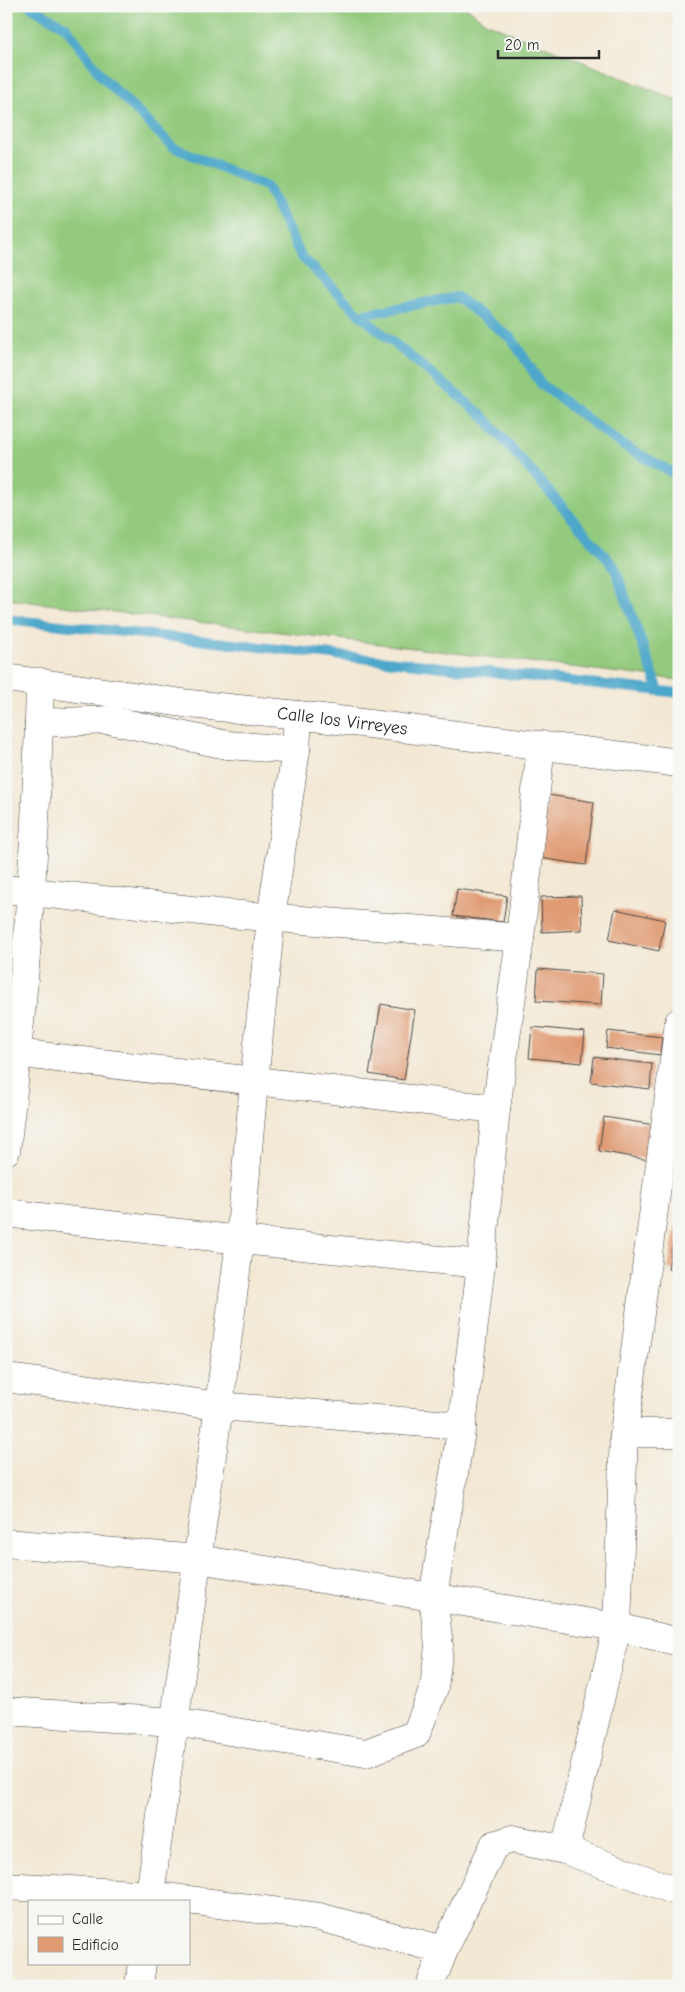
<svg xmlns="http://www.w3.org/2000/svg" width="685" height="1992" font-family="'Comic Neue',sans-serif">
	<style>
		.grass { fill: #93ca7d; stroke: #5f7a54 }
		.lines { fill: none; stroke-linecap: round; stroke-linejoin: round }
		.stream { stroke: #4ea7cb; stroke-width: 10 }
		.building { fill: #e09b73 }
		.minor-casing { stroke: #494744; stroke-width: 29 }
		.minor { stroke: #fff; stroke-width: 28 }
		.labels { text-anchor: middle; stroke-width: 4.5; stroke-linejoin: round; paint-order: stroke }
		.street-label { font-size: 18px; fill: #2b2b2b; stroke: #f6f6f2 }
	</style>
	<rect width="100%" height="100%" fill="#f6f6f2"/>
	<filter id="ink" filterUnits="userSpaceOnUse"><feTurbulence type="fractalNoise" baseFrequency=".02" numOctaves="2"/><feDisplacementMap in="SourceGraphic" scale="10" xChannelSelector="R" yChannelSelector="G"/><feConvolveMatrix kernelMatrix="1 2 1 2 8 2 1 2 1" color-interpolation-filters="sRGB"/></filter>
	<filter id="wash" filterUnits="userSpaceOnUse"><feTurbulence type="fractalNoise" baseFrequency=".0096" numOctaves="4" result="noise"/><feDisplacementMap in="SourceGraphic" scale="20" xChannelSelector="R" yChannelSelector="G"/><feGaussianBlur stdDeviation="1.12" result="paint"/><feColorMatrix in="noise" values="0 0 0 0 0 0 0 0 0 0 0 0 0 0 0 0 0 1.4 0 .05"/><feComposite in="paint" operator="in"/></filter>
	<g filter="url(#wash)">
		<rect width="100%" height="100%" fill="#f3e8d4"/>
		<path class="grass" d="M6,6H465L485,22L679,101V680L6,599Z"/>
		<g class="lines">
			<path class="stream" d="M30,6L66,27L103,78L173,147L267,187L301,256L360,315L457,297L512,339L541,384L622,445L679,476
				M360,315L483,416L614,566L659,691
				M6,619L679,693"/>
		</g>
		<g id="blocks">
			<path class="building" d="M548,795L594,802L586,865L539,858Z
				M457,889L507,896L503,922L453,916Z
				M581,896L582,930L542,932L541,897Z
				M615,909L665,920L659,951L609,940Z
				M538,969L603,974L601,1005L536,1001Z
				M381,1004L415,1010L404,1080L369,1074Z
				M532,1027L585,1032L582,1063L529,1058Z
				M608,1031L662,1037L660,1055L606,1048Z
				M594,1057L652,1064L650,1089L591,1082Z
				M604,1117L655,1125L649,1160L599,1151Z
				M676,1226H679V1272L668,1269Z"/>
		</g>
	</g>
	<g filter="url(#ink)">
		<use href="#blocks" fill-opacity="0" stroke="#494744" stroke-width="1"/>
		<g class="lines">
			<g class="minor-casing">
				<g id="minor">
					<path id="s1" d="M6,678L190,704L298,715L679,763"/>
					<path d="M39,723L110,720L227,745L296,750"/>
					<path d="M6,889L218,913L520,938"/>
					<path d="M6,1052L496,1109"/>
					<path d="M6,1151C25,996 37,838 40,682"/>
					<path d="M6,1213L240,1240L481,1264"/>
					<path d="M6,1378L219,1406L462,1426"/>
					<path d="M624,1433H679"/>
					<path d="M6,1543L198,1559L617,1627L679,1642"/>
					<path d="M6,1711L174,1722L366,1753L416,1734L434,1688L439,1646L433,1596L462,1426L481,1264L496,1109L520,938L541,745"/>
					<path d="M565,1850L617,1627L624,1433L679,1022"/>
					<path d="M6,1886L150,1895L319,1917L444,1950"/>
					<path d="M149,1901L219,1406L240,1240L254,1082L271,918L296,750L298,715"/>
					<path d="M139,1986L142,1963"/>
					<path d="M430,1986L444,1950L494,1845L512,1839L565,1850L679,1892"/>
				</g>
			</g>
			<use href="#minor" class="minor"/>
		</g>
	</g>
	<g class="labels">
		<g class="street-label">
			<text dy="6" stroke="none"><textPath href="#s1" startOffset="339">Calle los Virreyes</textPath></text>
		</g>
	</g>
	<rect width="685" height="1992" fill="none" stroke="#f6f6f2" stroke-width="25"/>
	<rect x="28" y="1900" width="162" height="65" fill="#f6f6f2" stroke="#a5a5a2"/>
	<rect x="38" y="1916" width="25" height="8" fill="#ffffff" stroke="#a5a5a2"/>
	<text x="72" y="1924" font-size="15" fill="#2b2b2b">Calle</text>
	<rect x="38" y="1937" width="25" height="15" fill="#e09b73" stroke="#a5a5a2"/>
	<text x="72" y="1950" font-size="15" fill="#2b2b2b">Edificio</text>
	<path d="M498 50v8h101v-8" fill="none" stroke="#2b2b2b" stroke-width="2.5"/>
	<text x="505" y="50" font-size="15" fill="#2b2b2b" stroke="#f6f6f2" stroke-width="4" paint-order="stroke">20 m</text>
</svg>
